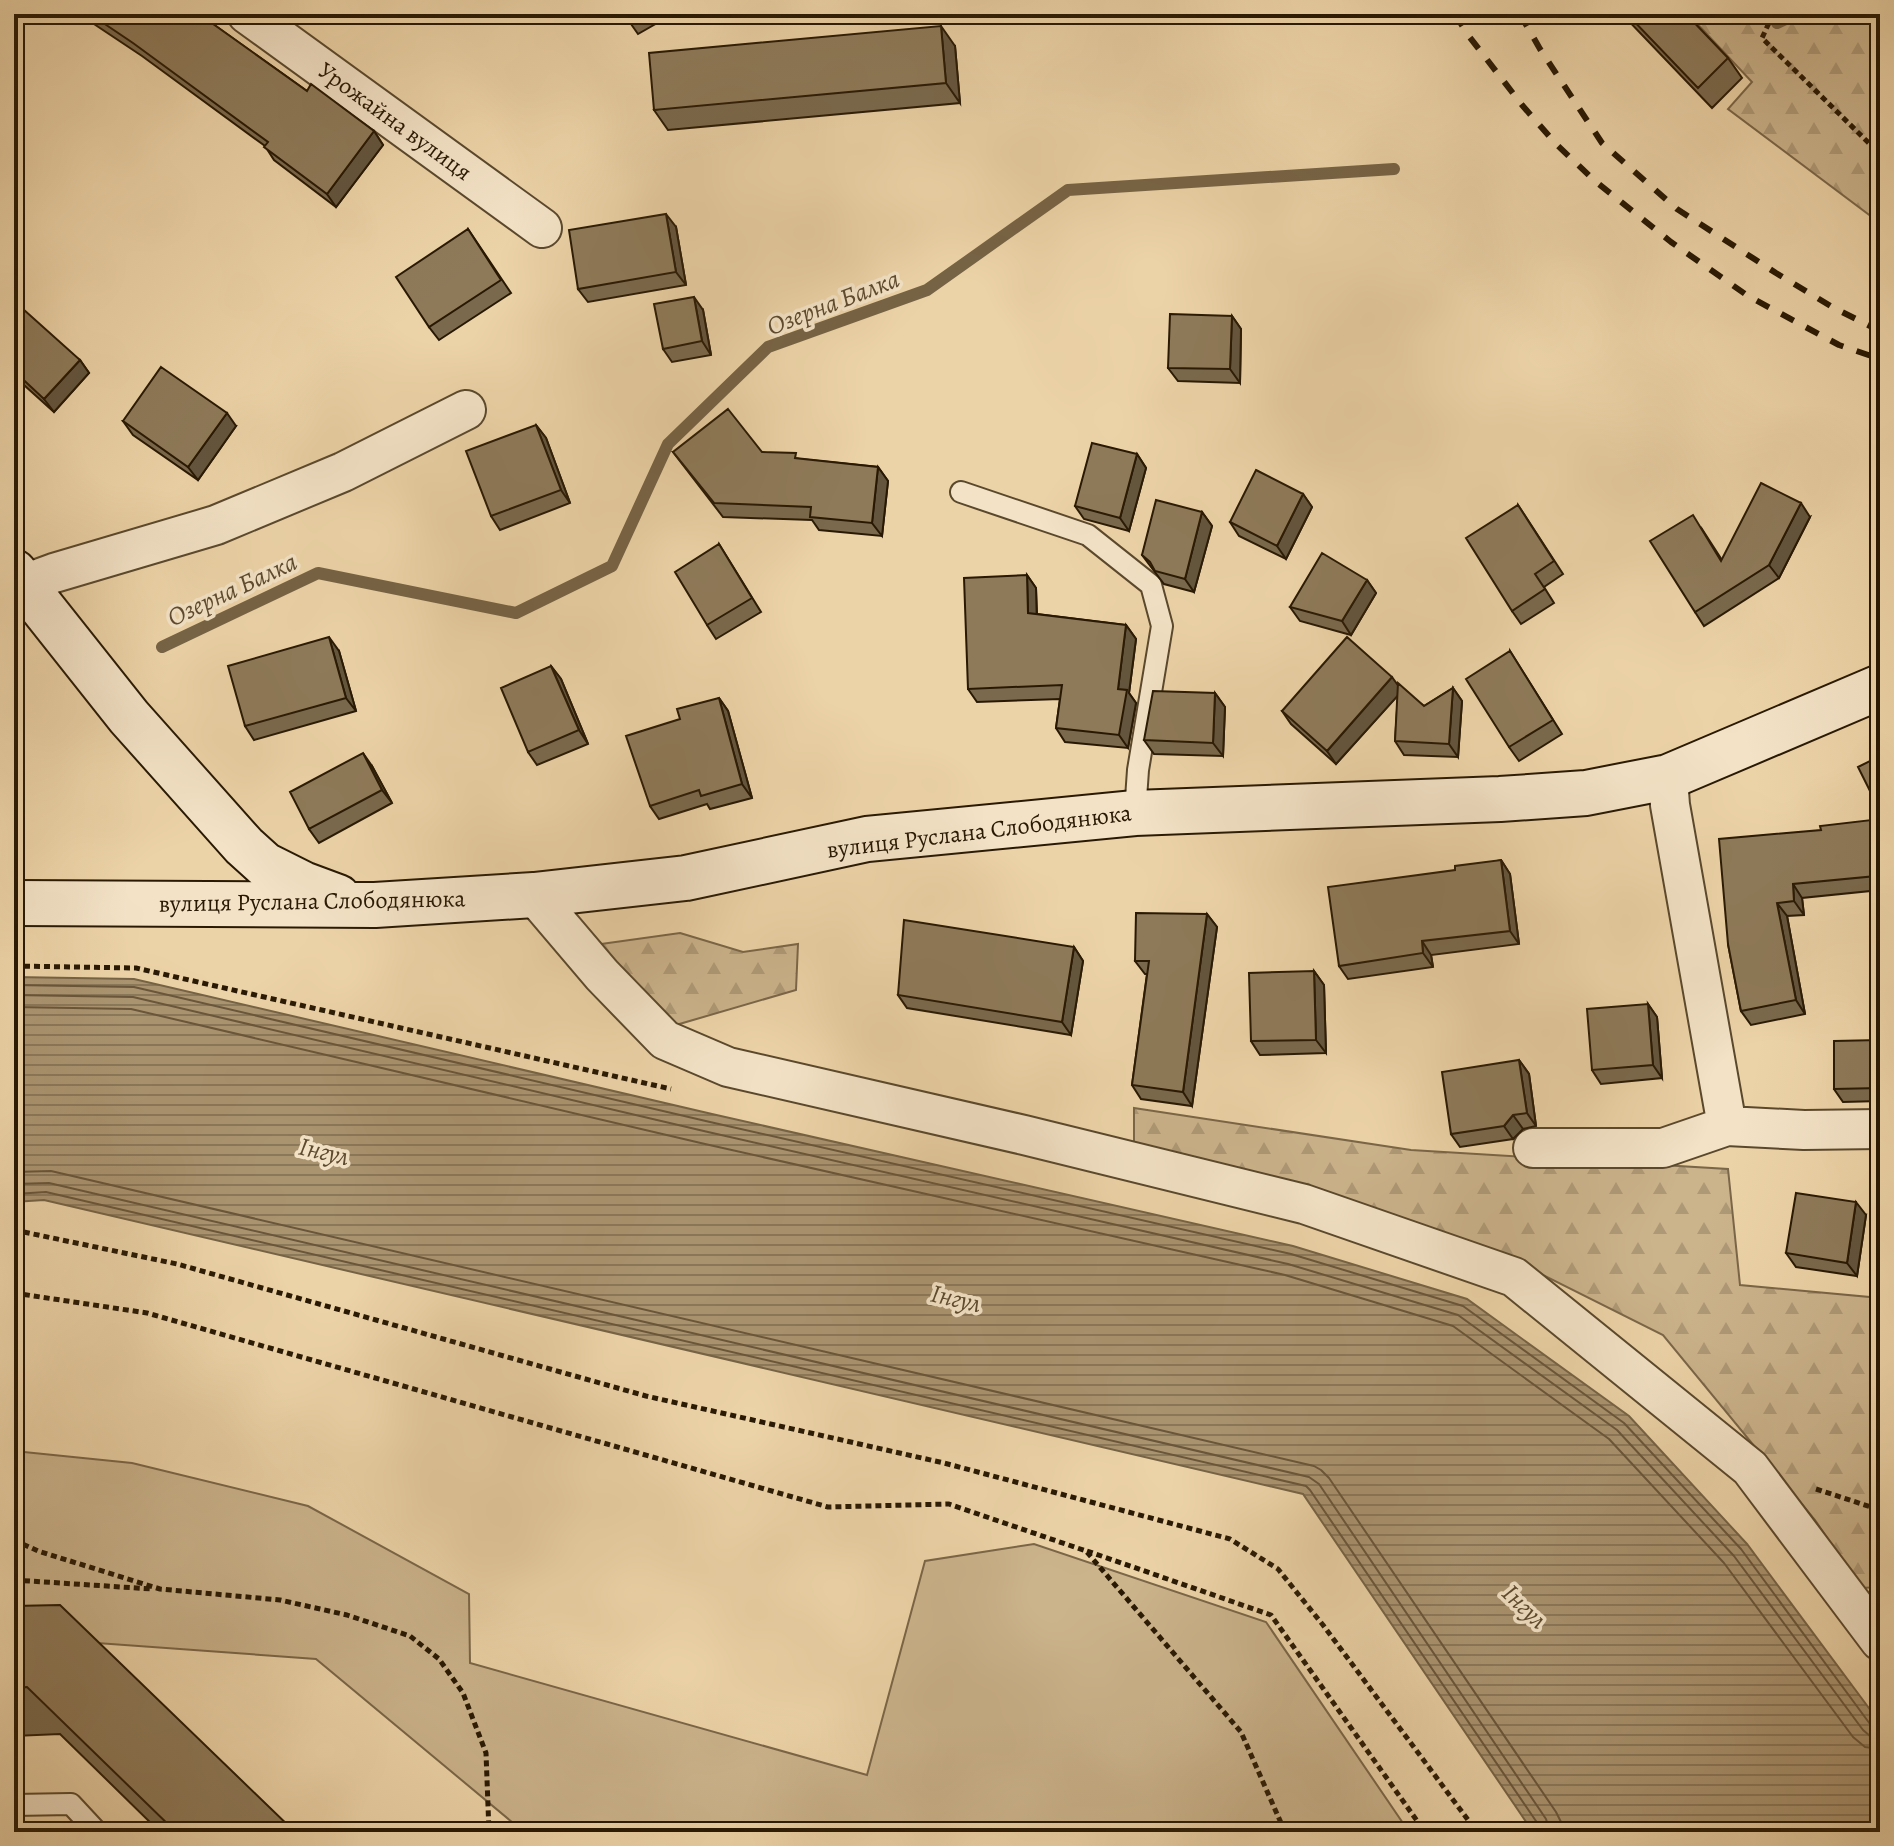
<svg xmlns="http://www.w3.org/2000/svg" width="1894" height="1846" font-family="Alegreya,serif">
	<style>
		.green { fill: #cbb38b; stroke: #7a6648; stroke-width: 2 }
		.forest { fill: url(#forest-firs); stroke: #7a6648; stroke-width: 2 }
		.water { fill: url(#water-rules); stroke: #766345; stroke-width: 2 }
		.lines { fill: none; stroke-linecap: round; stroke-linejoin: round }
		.shore { stroke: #6a563a; stroke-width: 2 }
		.stream { stroke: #766345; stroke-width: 12 }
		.service-casing { stroke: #5a482d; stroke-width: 24 }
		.minor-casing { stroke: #5a482d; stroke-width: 42 }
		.secondary-casing { stroke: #291904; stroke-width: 48 }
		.path { stroke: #291904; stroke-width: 5; stroke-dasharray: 6 4; stroke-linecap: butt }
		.service { stroke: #f3e2c6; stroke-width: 20 }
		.minor { stroke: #f3e2c6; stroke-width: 38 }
		.secondary { stroke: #f3e2c6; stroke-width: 44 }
		.rail { stroke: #291904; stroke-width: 6; stroke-dasharray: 14 14; stroke-linecap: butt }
		.wall { fill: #7a694d; stroke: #291904; stroke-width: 2 }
		.shaded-wall { fill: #63553e; stroke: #291904; stroke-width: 2 }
		.building { fill: #8e7a59; stroke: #291904; stroke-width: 2 }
		.labels { text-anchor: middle; stroke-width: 7; stroke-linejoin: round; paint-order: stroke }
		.street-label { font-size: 24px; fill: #291904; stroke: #f3e2c6 }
		.water-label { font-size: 26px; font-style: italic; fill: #5d4a2f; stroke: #f3e2c6 }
	</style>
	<defs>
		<pattern id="forest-firs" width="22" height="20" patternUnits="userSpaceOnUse" patternTransform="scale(2)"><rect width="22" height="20" fill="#cbb38b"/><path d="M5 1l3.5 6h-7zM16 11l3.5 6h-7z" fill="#ae9976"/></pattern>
		<pattern id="water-rules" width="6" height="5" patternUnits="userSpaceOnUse" patternTransform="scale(2)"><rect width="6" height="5" fill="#aa9470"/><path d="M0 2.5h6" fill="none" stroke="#8a785a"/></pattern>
	</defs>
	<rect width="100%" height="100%" fill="#ecd3a7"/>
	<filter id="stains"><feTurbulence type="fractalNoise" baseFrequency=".0025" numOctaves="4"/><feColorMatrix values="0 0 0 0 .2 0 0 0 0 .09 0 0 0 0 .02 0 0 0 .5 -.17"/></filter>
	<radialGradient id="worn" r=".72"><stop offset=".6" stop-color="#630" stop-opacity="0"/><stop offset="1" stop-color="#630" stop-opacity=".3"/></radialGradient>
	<path class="green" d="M14,1451L132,1463L308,1506L469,1594L470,1663L867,1775L925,1561L1034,1544L1266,1622L1409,1832H524L316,1659L97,1643L14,1646Z"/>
	<path class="forest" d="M1688,14H1880V223L1728,109L1752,82Z
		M680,933L743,952L798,944L796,990L669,1027L594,945Z
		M1134,1108L1411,1150L1728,1169L1740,1285L1880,1298V1587L1861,1588L1815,1520L1663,1335L1507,1257L1134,1145Z"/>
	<path class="water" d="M14,977L134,979L712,1114L1293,1246L1467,1299L1629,1416L1747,1544L1880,1723V1832H1533L1303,1494L44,1200L14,1202Z"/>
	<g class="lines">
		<path class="shore" d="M14,985L134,987L710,1122L1291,1254L1463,1306L1624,1423L1741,1549L1870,1724L1875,1727H1880
			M14,995L133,997L708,1132L1288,1264L1458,1315L1617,1430L1734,1556L1863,1730L1870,1736L1880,1737
			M14,1007L131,1009L705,1144L1285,1275L1453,1326L1609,1439L1724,1563L1853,1737L1865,1747L1880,1749
			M14,1172L51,1171L1314,1466L1321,1470L1329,1478L1556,1812L1561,1822L1562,1832
			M14,1184L49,1183L1309,1477L1319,1484L1546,1819L1550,1832
			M14,1194L46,1192L1306,1486L1310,1490L1538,1824L1539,1832"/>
		<path class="stream" d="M1777,23L1796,14
			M162,647L318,573L516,613L612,566L668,444L768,347L927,290L1068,190L1394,169"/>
		<g class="service-casing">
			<path id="service" d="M961,492L1088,535L1151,585L1162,626L1138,770L1135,813
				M14,1805L71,1804L97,1832"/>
		</g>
		<g class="minor-casing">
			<path id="minor" d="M247,14L542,228
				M24,584L54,573L216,525L343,472L466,410
				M1668,777L1670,805L1727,1126
				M534,895L602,975L665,1040L728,1067L1024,1135L1304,1204L1514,1277L1750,1468L1880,1641
				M1533,1148H1663L1727,1126L1804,1130L1880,1129"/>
		</g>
		<g class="secondary-casing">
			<path id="secondary" d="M14,572L129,717L244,846L265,865L303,884L338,897
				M14,903L375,905L534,895L686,878L867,839L1135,813L1500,799L1586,793L1668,777L1880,687"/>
		</g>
		<path class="path" d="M1773,14L1762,38L1880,154
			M14,966L136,968L671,1089
			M14,1230L177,1264L646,1396L944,1463L1230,1539L1278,1569L1323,1625L1477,1832
			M14,1293L147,1313L828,1507L949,1504L1086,1551L1241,1732L1285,1832
			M1816,1489L1880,1510
			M14,1540L38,1551L160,1589L280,1600L347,1615L410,1636L439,1659L463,1693L486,1753L489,1832
			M1087,1551L1271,1615L1425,1832
			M14,1580L152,1589"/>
		<use href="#service" class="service"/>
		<use href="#minor" class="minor"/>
		<use href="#secondary" class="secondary"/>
		<path class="rail" d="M1455,14L1468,35L1522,105L1556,144L1595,181L1671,242L1748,296L1839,345L1880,359
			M1520,14L1540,49L1602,143L1677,209L1776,273L1834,308L1880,331"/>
	</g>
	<path class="wall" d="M79,14H199L307,91L374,131L383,145L336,207L274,160L265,146L142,56Z
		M624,14H673L638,34Z
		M1622,14H1686L1728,58L1742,78L1712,108Z
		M955,46L960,103L668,130L654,110Z
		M676,227L686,285L588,302L578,289Z
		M468,229L511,293L439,340L429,327Z
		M703,310L711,355L672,362L663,349Z
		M1232,316L1241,329L1240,383L1178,381L1168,368Z
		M14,319L80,360L89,373L54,412L14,376Z
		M123,421L236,426L198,480L133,435Z
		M536,425L546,438L570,503L500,530L491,516Z
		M673,452H762L800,459L878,467L888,481L882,536L819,530L812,520L723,517Z
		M1137,454L1146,468L1129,531L1084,519L1075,506Z
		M1303,494L1312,507L1286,559L1239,536L1230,522Z
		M1518,505L1563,574L1544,587L1554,603L1521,624L1512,611Z
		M1202,512L1212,526L1194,592L1164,584L1142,555Z
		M1810,517L1779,578L1704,626L1695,612L1702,529L1722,560Z
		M719,544L761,612L716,639L707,625Z
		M1027,575L1036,588L1037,614L1126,625L1136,639L1129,693L1136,703L1128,748L1065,742L1056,728L1060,699L977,702L968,689Z
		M1367,580L1376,593L1351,635L1300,621L1290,607Z
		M339,651L356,711L254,740L245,726Z
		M1510,651L1562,734L1519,761L1509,747Z
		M551,666L561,679L588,744L537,765L528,752Z
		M1398,686L1424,706L1453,688L1462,701L1458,757L1404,755L1395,741L1398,695L1336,764L1291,724L1282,711Z
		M1215,693L1225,707L1223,756L1154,754L1144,740Z
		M719,698L728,711L752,798L710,809L707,804L659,819L650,806L680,719Z
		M372,766L392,803L319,843L309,829Z
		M1880,819V890L1802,898L1804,915L1787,916L1805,1014L1751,1025L1741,1011L1728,944L1821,830Z
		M1501,860L1510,874L1519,944L1431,955L1433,967L1348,979L1339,966L1455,870Z
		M1207,914L1217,927L1192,1106L1141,1099L1132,1085L1147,974H1145L1135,961Z
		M1074,947L1083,961L1071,1035L907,1008L898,995Z
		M1314,971L1324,985L1326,1053L1260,1055L1251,1041Z
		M1648,1004L1657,1017L1662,1078L1601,1084L1592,1070Z
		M1880,1040V1101L1843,1102L1834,1089Z
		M1519,1060L1529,1074L1536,1126L1523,1129L1513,1139L1460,1147L1451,1134Z
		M1866,1215L1857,1276L1796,1267L1786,1253Z
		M14,1606L295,1832H160L60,1734L14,1736Z"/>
	<path class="shaded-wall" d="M941,26L955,46L960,103L946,83Z
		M374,131L383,145L336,207L327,194Z
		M666,214L676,227L686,285L676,272Z
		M694,297L703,310L711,355L702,341Z
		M1232,316L1241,329L1240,383L1230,369Z
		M80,360L89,373L54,412L44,399Z
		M227,413L236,426L198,480L188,467Z
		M536,425L546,438L570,503L561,490Z
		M1137,454L1146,468L1129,531L1120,518Z
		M878,467L888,481L882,536L872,523Z
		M1303,494L1312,507L1286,559L1277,546Z
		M1801,503L1810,517L1779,578L1769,565Z
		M1202,512L1212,526L1194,592L1185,579Z
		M1027,575L1036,588L1037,626L1028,613Z
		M1367,580L1376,593L1351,635L1342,621Z
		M1126,625L1136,639L1129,693L1136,703L1128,748L1119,735L1118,689Z
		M329,637L339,651L356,711L346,698Z
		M551,666L561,679L588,744L579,730Z
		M1392,677L1402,691L1336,764L1327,751Z
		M1453,688L1462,701L1458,757L1449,744Z
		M1215,693L1225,707L1223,756L1213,743Z
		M719,698L728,711L752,798L742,784Z
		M363,753L372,766L392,803L382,790Z
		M1501,860L1510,874L1519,944L1510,931Z
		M1793,884L1802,898L1804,915L1794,901Z
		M1777,903L1787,916L1805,1014L1796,1000Z
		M1207,914L1217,927L1192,1106L1183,1092Z
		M1422,941L1431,955L1433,967L1423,953Z
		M1074,947L1083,961L1071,1035L1062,1022Z
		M1314,971L1324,985L1326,1053L1316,1040Z
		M1648,1004L1657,1017L1662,1078L1653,1065Z
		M1519,1060L1529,1074L1536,1126L1527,1113Z
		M1513,1115L1523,1129L1513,1139L1504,1126Z
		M1856,1202L1866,1215L1857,1276L1847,1263Z"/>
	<path class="building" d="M90,14H199L307,91L311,84L374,131L327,194L264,147L268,142L133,43Z
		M1627,14H1686L1728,58L1698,88Z
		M941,26L946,83L654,110L649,53Z
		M666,214L676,272L578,289L569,230Z
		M468,229L501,280L429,327L396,277Z
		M694,297L702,341L663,349L654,304Z
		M23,309L80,360L44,399L14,371V319Z
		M1170,314L1232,316L1230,369L1168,368Z
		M161,367L227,413L188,467L123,421Z
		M728,409L762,452L796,453L795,458L878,467L872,523L810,517L811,507L714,503L673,452Z
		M536,425L561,490L491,516L466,451Z
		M1092,443L1137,454L1120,518L1075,506Z
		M1256,470L1303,494L1277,546L1230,522Z
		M1761,483L1801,503L1769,565L1695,612L1650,541L1693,515L1721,561Z
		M1156,500L1202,512L1185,579L1155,571L1150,562L1142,555Z
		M1518,505L1554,561L1535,574L1545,589L1512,611L1466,538Z
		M719,544L752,598L707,625L675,572Z
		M1322,553L1367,580L1342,621L1290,607Z
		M1027,575L1028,613L1126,625L1118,689L1127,690L1119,735L1056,728L1062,685L968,689L964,578Z
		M329,637L346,698L245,726L228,666Z
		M1347,637L1392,677L1327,751L1282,711Z
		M1510,651L1553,720L1509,747L1466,679Z
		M551,666L579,730L528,752L501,688Z
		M1398,683L1424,706L1453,688L1449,744L1395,741Z
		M1153,691L1215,693L1213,743L1144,740Z
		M719,698L742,784L701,796L699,790L650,806L626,736L680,719L677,709Z
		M363,753L382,790L309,829L290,792Z
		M1880,756V811L1858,767Z
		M1880,819V868L1876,870V876L1793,884L1794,901L1777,903L1796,1000L1741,1011L1728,944L1719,839L1821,830L1820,826Z
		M1501,860L1510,931L1422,941L1423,953L1339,966L1328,887L1455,870V866Z
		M1136,913L1207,914L1183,1092L1132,1085L1149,961H1135Z
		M904,920L1074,947L1062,1022L898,995Z
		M1314,971L1316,1040L1251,1041L1249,973Z
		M1648,1004L1653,1065L1592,1070L1587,1009Z
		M1880,1040V1088L1834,1089V1041Z
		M1519,1060L1527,1113L1513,1115L1504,1126L1451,1134L1442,1072Z
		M1796,1193L1856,1202L1847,1263L1786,1253Z
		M60,1605L295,1832H176L27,1687L14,1688V1606Z"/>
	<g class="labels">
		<g class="street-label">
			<text transform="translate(395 121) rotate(36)" y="8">Урожайна вулиця</text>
			<text transform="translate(979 831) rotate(-7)" y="8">вулиця Руслана Слободянюка</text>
			<text transform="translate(312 901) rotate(-1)" y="8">вулиця Руслана Слободянюка</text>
		</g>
		<g class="water-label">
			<text transform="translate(833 302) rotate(-21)" y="9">Озерна Балка</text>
			<text transform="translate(232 589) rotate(-25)" y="9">Озерна Балка</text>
			<text transform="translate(324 1151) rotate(13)" y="9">Інгул</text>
			<text transform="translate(956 1298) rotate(13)" y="9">Інгул</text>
			<text transform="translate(1525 1606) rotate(44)" y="9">Інгул</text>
		</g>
	</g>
	<rect width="1894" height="1846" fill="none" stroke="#ecd3a7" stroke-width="48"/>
	<rect x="16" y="16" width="1862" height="1814" fill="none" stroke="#291904" stroke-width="4"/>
	<rect x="24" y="24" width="1846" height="1798" fill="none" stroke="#291904" stroke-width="2"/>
	<rect width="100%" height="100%" filter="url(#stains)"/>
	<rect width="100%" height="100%" fill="url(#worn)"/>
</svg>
